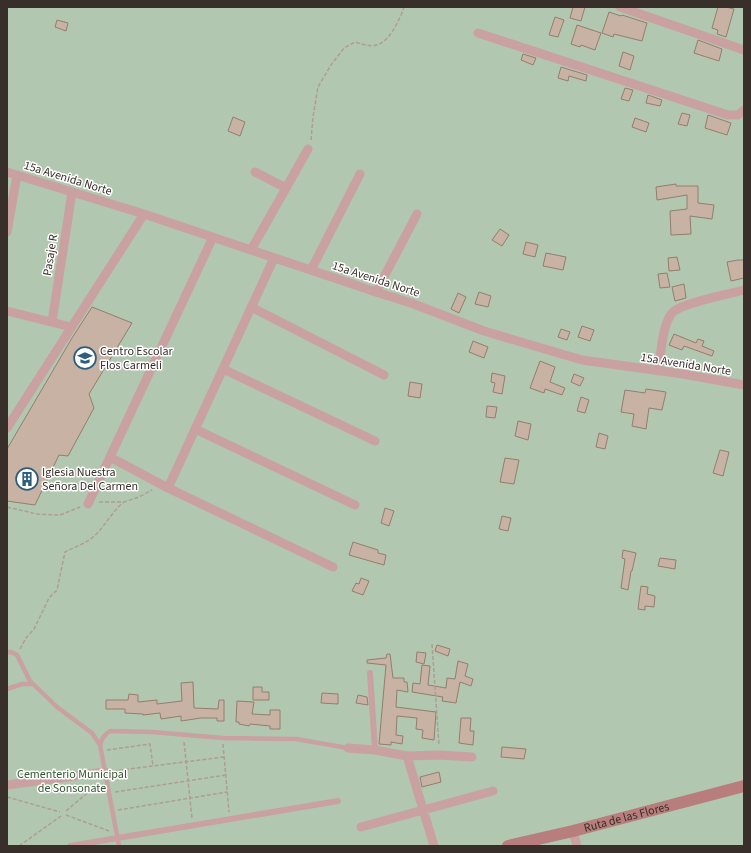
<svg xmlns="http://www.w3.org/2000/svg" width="751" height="853" font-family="'Source Sans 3',sans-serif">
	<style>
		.green { fill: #b2c7af }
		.building { fill: #c7b2a3; stroke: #927e70 }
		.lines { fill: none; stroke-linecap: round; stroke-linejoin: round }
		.path { stroke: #ae9d92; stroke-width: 1.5; stroke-dasharray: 4 2; stroke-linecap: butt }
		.service { stroke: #c9a1a0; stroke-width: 4.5 }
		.pedestrian { stroke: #c9a1a0; stroke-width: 6 }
		.minor { stroke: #c9a1a0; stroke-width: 9 }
		.secondary { stroke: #b87d7d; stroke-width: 12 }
		.labels { text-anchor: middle; stroke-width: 3; stroke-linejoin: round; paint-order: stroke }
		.street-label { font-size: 12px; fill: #382f2a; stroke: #fff }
		.poi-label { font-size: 12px; fill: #382f2a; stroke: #fff; text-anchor: start }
		.park-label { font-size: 12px; fill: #32562e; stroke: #fff }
	</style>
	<rect width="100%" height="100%" fill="#f8e2d3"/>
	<path class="green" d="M7,7H744V846H7Z"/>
	<path class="building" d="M573,7H585L581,21L570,18Z
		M718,7H726L734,9L726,37L717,34L718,30L712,28Z
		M609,12L621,16L622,15L647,23L642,41L614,34L613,37L602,33Z
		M555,17L564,20L558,37L549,35Z
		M57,20L68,23L66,31L55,27Z
		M577,25L601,33L595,50L581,45L580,47L571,44Z
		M698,40L722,49L719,61L694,53Z
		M623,52L634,56L630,70L619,66Z
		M523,54L536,58L533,65L521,60Z
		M561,67L587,75L586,81L569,76L568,81L558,78Z
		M625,88L633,90L629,101L621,99Z
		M648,95L662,100L660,106L646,103Z
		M682,113L690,115L687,126L678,124Z
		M708,115L731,123L727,135L705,128Z
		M233,117L245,122L240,136L228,131Z
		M635,118L649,123L646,132L632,127Z
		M676,184V186H698V203L714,205L712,219L690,216L691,234L671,235L670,211L687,209V195L657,200L656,187Z
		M500,229L509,235L502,246L492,240Z
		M526,242L538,245L535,257L523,254Z
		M546,253L566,257L563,270L543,266Z
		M677,257L680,270L669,271L668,258Z
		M738,260H744V278L731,281L727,262Z
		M667,273L670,287L660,288L658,274Z
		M684,284L686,298L675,301L672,287Z
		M479,292L491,296L488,307L475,304Z
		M458,293L466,297L459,313L451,309Z
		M92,307L132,323L89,394L94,408L68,456L59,455L35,505L7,501V449L72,338Z
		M582,326L594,330L590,341L578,337Z
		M561,329L570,332L567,340L558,337Z
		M674,334L696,343L698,339L704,341L702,346L714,351L712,356L684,346L682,350L669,345Z
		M473,341L488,347L484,358L469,352Z
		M540,361L555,367L550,382L565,388L562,395L545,389L544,393L530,388Z
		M492,373L505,376L502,394L493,392L495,383L491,382Z
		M574,374L584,378L580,386L571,382Z
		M410,382L422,384L420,398L408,396Z
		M646,389L666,392L662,410L649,408L646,429L632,426L634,414L621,412L625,390L645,393Z
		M581,397L589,400L585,413L577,411Z
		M487,406L497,407L495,418L486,417Z
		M518,421L531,424L528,440L515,436Z
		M599,433L608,436L605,449L596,447Z
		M720,450L729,452L723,476L713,473Z
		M505,458L519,460L514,484L500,482Z
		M385,508L394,511L389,526L381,523Z
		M502,516L511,518L508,531L499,529Z
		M353,542L378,550V553L386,555L384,565L349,555Z
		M623,550L636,553L632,571H631L628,590L621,588L625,559L622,558Z
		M660,558L676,560L675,569L658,566Z
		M361,578L369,581L363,595L352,591L356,583L359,584Z
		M641,586L648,587L647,594L655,596L654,607L645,606V610L638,609Z
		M437,645L450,649L448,656L435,651Z
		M417,652L426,653L424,664L416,662Z
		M387,654H390L393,678H404V682H407L408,692L397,690L396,707L436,712L434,740L422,738L423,730L416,729L417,718L397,716L396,735L403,736L402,744L391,742V745L379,744L386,665L367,663V660L386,658Z
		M458,661L468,664L465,676L473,679L471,686L460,682L456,703L442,701L443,697L412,692L413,683L420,684L422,665L430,666L428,685L446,688L447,678L455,679Z
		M193,682L194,708L218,709L219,700H224V721H217V718H201L181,721V716L161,719L160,713L143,715V714L125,713V709H106V700H128L129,694L138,695V702L157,700V704L182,701L181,683Z
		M253,687H262V692H269V700H253Z
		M322,693L338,694V704L321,703Z
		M358,695L367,697L368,705L356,703Z
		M237,701L254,702L252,714L270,715V710H280V729H270V726L250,724L249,726L239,724V722H236Z
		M461,718H471L470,731H474L473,745L459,743Z
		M502,747L526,749L524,759L501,757Z
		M439,772L441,782L422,787L420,777Z"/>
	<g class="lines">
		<path class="path" d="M311,140L313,117L318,87L331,65L344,48L355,42C361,44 370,47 377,45C390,41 400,19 404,7
			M99,502H124L139,497L152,490
			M7,507L37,514L60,515L80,507
			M432,644L439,745
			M20,649L26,638L34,629L49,598L57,590L65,552C74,547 85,544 93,537C105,527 112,511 124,502
			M184,742L192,818
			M223,744L229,812
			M107,750L150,744L153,766
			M113,771L224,757
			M115,792L226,775
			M7,797L60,812
			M118,810L227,792
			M66,811L99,783
			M66,815L109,831
			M19,846L61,816"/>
		<path class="service" d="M7,652H11L17,655L30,681L57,707L92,733L100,745
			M7,689L22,684H33
			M119,846L100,745C102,738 104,735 110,731L152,732L223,738L296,739L348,748"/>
		<path class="pedestrian" d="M370,673L375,750
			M70,846L338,801"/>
		<path class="minor" d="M620,7L744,50
			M478,33L728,115H738L744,110
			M7,172L144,214L376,292L411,303L484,331L582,360L683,374L744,385
			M255,172L286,188
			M7,232L17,175
			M251,250L308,149
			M311,270L360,174
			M376,292L417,214
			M251,307L384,375
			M7,311L71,327
			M52,322L72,192
			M223,369L375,441
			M658,371C661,355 662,323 673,312C683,303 729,294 744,290
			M7,428L144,214
			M195,429L355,505
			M110,457L168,488L333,567
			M168,488L274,258
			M88,504L213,237
			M348,748L375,750L407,756L439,755L472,757
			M407,756L434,846
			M7,785L105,772
			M361,827L493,791
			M573,831L577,846"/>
		<path class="secondary" id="s1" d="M508,846L573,831L744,786"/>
	</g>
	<defs>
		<g id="school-ring" transform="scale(1.15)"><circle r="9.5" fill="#fff" stroke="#2e5e7c" stroke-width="1.5"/><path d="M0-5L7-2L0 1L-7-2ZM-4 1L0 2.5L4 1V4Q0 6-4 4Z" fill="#2e5e7c"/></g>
		<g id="building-ring" transform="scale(1.15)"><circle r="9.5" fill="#fff" stroke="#2e5e7c" stroke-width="1.5"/><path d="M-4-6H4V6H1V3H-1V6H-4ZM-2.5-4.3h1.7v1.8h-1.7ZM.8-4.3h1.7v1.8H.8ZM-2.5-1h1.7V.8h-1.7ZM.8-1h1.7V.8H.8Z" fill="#2e5e7c"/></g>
	</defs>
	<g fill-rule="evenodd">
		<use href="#school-ring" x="85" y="358"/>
		<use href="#building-ring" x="27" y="479"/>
	</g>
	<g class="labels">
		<g class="street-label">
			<text transform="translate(68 178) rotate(17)" y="4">15a Avenida Norte</text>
			<text transform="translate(50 255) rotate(-81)" y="4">Pasaje R</text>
			<text transform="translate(376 279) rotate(18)" y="4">15a Avenida Norte</text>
			<text transform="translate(686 364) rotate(9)" y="4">15a Avenida Norte</text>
			<text dy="4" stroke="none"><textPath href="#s1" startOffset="122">Ruta de las Flores</textPath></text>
		</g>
		<g class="poi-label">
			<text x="100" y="355">Centro Escolar<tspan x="100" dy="14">Flos Carmeli</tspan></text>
			<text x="42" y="476">Iglesia Nuestra<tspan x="42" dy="14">Señora Del Carmen</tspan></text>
		</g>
		<g class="park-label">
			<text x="72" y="778">Cementerio Municipal<tspan x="72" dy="14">de Sonsonate</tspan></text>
		</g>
	</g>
	<rect width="751" height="853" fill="none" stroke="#382f2a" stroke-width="16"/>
</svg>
